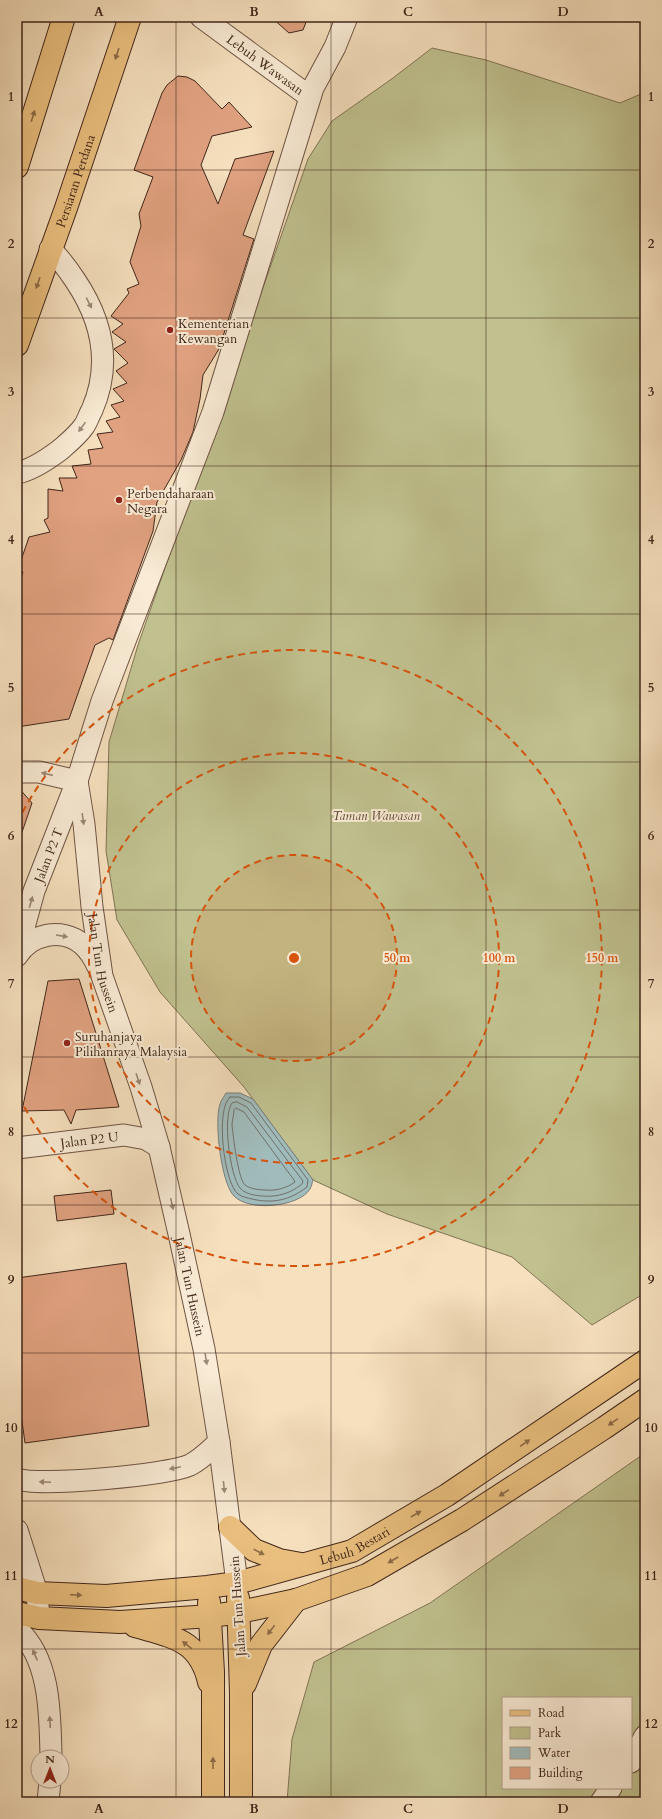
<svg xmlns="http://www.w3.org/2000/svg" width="662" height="1819" font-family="Cardo,serif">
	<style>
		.green { fill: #c0c18f; stroke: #807454; fill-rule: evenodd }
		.water { fill: #a0bbbb; stroke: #7a7f7b }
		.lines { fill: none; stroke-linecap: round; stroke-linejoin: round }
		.shore { stroke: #70706a; stroke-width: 1 }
		.building { fill: #e1a281; stroke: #40261a }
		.minor-casing { stroke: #6e5443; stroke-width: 23 }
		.major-casing { stroke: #40261a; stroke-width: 24 }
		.minor { stroke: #f9ebd5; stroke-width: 21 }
		.major { stroke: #ebc07f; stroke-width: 22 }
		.oneway { fill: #8d6b47 }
		.oneway2 { fill: #9c8878 }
		.grid { fill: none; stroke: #40261a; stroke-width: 1; stroke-opacity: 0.55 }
		.ring { fill: none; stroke: #d7540d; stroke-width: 2; stroke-dasharray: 7 5 }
		.poi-dot { fill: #8f2418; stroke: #f9ebd5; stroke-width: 1.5 }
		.labels { text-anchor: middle; stroke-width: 4; stroke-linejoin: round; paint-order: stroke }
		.street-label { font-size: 13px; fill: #40261a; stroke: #f9ebd5 }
		.poi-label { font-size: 13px; fill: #40261a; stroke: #f9ebd5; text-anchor: start }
		.park-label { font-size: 13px; font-style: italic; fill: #604d37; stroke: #f9ebd5 }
		.centre { fill: #d7540d; stroke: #f9ebd5; stroke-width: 2 }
		.ring-label { font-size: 12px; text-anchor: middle; font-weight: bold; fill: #d7540d; stroke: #f9ebd5; stroke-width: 4; stroke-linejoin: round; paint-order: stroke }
		.neatline { fill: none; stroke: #40261a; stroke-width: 1.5 }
		.grid-label { font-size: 13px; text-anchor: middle; font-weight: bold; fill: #40261a }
	</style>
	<rect width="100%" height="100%" fill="#f6e0be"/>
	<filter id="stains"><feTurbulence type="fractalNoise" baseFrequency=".005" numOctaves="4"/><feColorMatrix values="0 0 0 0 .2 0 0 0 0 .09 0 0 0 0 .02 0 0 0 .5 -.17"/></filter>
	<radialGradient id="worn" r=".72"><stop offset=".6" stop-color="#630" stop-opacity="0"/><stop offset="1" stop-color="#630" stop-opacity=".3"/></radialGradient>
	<path class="green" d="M432,48L486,60L620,103L641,94L645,82V1293L592,1325L512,1257L387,1214L313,1180L244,1087L160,992L117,920L106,851L109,742L138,645L308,159L332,121L393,78Z
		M645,1453V1802H287L292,1739L314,1662L430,1603ZM503,1698H631V1788H503Z"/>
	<path class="water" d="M226,1093H240L253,1099L313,1180C312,1182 312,1186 310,1189C299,1207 249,1212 234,1196C221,1183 214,1121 220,1104C221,1100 224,1097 226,1093Z"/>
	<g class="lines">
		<path class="shore" d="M230,1097H239L251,1103L308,1180L307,1187C290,1200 273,1204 252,1199C248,1198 242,1197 238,1194C224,1183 215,1109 230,1097Z
			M237,1102L247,1107L303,1181L302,1184C287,1196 272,1198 254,1195C249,1194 243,1192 240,1188C230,1176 222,1116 232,1103Z
			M236,1108L244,1112L294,1180L295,1182C287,1188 276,1191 266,1190C260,1190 250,1189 245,1185C238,1179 233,1135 232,1125C232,1120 234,1115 234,1110Z"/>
	</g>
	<path class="building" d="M271,17H308L303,30L289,33Z
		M178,76L187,77L195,81L222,109L229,102L252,127L212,136L201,165L218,204L235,159L274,151L243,235L254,239L219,349L203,375L200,399L193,432L181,460L157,502L153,531L113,640L109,638L95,645L69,719L17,727V589L23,572H17L29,537L50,532L44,520L48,518V489L63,491L59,478H77L72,466L91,464L88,450L103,448L97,434L113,432L106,421L120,417L111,405L124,401L113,389L127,383L116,371L128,363L114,349L126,342L112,332L123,324L111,316L129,293L127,289L139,284L130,262L141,226L139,214L153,177L134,170L162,93L167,85Z
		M17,786L32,803L19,841H17Z
		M79,979L119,1107L76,1110L71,1124L64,1110L22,1111L48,981Z
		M111,1190L114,1214L57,1221L54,1196Z
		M126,1263L149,1426L25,1443L17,1385V1278Z"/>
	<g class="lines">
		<g class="minor-casing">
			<g id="minor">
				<path id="s1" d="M201,17L310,97"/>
				<path d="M17,473C32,470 48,459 60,450C68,443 78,435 84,426C87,422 89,415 92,410C112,364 102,320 75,280C67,268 60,258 50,249"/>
				<path d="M17,772H39L77,781"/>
				<path id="s2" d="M77,781L84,824L92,907L102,976L141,1087L159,1147L179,1234L204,1349L219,1442L237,1583"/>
				<path id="s3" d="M17,953L34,891L77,781L102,701L213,412L313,88L335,47L347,17"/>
				<path d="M17,956C30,934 62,927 82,944C89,950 94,958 98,967"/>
				<path id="s4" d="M17,1148L124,1135L146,1139L159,1147"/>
				<path d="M17,1479C39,1487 168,1475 190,1465C202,1459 210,1450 219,1442"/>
				<path d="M17,1530L37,1593L39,1618"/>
				<path d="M17,1629C51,1659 50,1716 51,1757"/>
				<path d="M631,1762L645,1736"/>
				<path d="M48,1802L50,1781"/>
				<path d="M601,1802L611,1788"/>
			</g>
		</g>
		<g class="major-casing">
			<g id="major">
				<path d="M17,167L64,17"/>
				<path id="s5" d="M17,345L66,208L130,17"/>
				<path d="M230,1527L254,1550L279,1560L301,1564"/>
				<path id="s6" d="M17,1588L37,1593L106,1596L207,1587L237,1583L352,1551L447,1495L645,1361"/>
				<path d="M238,1598L241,1693V1802"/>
				<path d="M209,1602L213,1672V1802"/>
				<path d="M17,1613L39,1618L120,1622L211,1616L240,1612L296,1600L367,1575L462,1520L604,1428L645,1400"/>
				<path d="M135,1626C172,1637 199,1639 209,1682"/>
				<path d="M245,1684L261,1645L296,1600"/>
			</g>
		</g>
		<use href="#minor" class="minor"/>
		<use href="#major" class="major"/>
	</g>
	<defs><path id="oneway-solid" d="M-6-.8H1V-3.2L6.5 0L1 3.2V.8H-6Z"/></defs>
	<g class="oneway">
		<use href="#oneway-solid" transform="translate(117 54) rotate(108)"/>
		<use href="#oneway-solid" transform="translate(33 116) rotate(-73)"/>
		<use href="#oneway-solid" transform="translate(38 283) rotate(109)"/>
		<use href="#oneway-solid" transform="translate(613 1422) rotate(145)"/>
		<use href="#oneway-solid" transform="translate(525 1443) rotate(-34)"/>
		<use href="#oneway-solid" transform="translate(504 1493) rotate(147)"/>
		<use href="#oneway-solid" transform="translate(416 1514) rotate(-30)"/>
		<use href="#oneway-solid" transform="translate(259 1552) rotate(28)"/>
		<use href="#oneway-solid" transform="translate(393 1560) rotate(150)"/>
		<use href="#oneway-solid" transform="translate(76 1595) rotate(3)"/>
		<use href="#oneway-solid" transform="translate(271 1630) rotate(127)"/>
		<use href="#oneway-solid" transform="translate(187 1645) rotate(-142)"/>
		<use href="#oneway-solid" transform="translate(213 1763) rotate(-90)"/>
	</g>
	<g class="oneway2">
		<use href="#oneway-solid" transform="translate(89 303) rotate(63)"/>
		<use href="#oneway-solid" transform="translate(82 427) rotate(126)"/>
		<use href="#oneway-solid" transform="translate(47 774) rotate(-167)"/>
		<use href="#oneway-solid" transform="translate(83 819) rotate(82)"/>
		<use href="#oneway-solid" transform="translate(31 902) rotate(-74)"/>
		<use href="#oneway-solid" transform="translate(62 936) rotate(9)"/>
		<use href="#oneway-solid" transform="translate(138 1079) rotate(71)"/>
		<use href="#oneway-solid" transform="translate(172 1204) rotate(77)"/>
		<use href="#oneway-solid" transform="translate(206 1359) rotate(81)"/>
		<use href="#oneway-solid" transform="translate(175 1468) rotate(168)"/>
		<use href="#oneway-solid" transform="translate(45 1482) rotate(-178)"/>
		<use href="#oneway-solid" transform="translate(224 1487) rotate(84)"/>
		<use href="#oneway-solid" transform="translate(35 1655) rotate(-113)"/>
		<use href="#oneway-solid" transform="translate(50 1722) rotate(-93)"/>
	</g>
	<path class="grid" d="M176,17V1802M331,17V1802M486,17V1802M17,170H645M17,318H645M17,466H645M17,614H645M17,762H645M17,910H645M17,1057H645M17,1205H645M17,1353H645M17,1501H645M17,1649H645"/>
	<circle cx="294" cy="958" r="103" fill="#d7540d" fill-opacity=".12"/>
	<g class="ring">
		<circle cx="294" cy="958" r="103"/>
		<circle cx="294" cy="958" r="205"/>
		<path d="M17 823A308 308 0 1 1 17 1093"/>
	</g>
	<g class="poi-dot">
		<circle cx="170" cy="330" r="4"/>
		<circle cx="119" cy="500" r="4"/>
		<circle cx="67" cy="1043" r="4"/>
	</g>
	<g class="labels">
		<g class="street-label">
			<text dy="5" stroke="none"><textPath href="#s1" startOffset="80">Lebuh Wawasan</textPath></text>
			<text dy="5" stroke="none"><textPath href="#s5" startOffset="174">Persiaran Perdana</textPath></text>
			<text dy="5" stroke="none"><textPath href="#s3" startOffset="103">Jalan P2 T</textPath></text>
			<text dy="5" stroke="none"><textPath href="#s2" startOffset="184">Jalan Tun Hussein</textPath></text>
			<text dy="5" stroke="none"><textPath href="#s4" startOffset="73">Jalan P2 U</textPath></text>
			<text dy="5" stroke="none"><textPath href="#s2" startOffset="520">Jalan Tun Hussein</textPath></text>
			<text dy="5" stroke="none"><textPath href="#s6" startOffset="345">Lebuh Bestari</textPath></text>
			<text transform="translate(237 1606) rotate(-94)" y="5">Jalan Tun Hussein</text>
		</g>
		<g class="poi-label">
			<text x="178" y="328">Kementerian<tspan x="178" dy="15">Kewangan</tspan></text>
			<text x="127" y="498">Perbendaharaan<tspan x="127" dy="15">Negara</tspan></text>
			<text x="75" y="1041">Suruhanjaya<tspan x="75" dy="15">Pilihanraya Malaysia</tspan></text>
		</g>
		<g class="park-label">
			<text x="376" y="820">Taman Wawasan</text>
		</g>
	</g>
	<circle cx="294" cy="958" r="6" class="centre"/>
	<g class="ring-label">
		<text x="397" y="962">50 m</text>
		<text x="499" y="962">100 m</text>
		<text x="602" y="962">150 m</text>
	</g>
	<rect width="662" height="1819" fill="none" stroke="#f6e0be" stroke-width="44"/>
	<rect x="502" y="1697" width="130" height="92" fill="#f9ebd5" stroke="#af9c8a"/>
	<rect x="510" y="1710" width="20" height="6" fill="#ebc07f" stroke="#af9c8a"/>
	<text x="538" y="1717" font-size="12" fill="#40261a">Road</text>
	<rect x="510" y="1727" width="20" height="12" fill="#c0c18f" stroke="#af9c8a"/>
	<text x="538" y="1737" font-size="12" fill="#40261a">Park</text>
	<rect x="510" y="1747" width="20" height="12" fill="#a0bbbb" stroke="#af9c8a"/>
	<text x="538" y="1757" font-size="12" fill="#40261a">Water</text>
	<rect x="510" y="1767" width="20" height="12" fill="#e1a281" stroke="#af9c8a"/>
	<text x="538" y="1777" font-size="12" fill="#40261a">Building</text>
	<g transform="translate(50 1769)"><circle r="19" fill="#f9ebd5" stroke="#af9c8a"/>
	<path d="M0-3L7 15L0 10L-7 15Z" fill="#8f2418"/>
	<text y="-6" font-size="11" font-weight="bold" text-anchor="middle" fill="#40261a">N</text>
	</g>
	<rect x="22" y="22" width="618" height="1775" class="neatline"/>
	<g class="grid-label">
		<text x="99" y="16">A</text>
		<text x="254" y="16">B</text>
		<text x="408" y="16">C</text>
		<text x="563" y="16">D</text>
		<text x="11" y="101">1</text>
		<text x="651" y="101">1</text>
		<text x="11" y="248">2</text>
		<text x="651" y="248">2</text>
		<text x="11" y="396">3</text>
		<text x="651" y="396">3</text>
		<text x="11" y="544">4</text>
		<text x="651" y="544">4</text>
		<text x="11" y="692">5</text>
		<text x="651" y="692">5</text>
		<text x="11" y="840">6</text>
		<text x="651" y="840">6</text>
		<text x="11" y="988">7</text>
		<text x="651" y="988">7</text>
		<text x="11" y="1136">8</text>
		<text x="651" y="1136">8</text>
		<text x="11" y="1284">9</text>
		<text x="651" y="1284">9</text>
		<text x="11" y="1432">10</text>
		<text x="651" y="1432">10</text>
		<text x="11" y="1580">11</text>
		<text x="651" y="1580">11</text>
		<text x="11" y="1728">12</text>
		<text x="651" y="1728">12</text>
		<text x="99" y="1813">A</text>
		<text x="254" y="1813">B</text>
		<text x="408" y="1813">C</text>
		<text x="563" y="1813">D</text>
	</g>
	<rect width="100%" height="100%" filter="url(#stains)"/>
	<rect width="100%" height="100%" fill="url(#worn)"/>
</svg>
